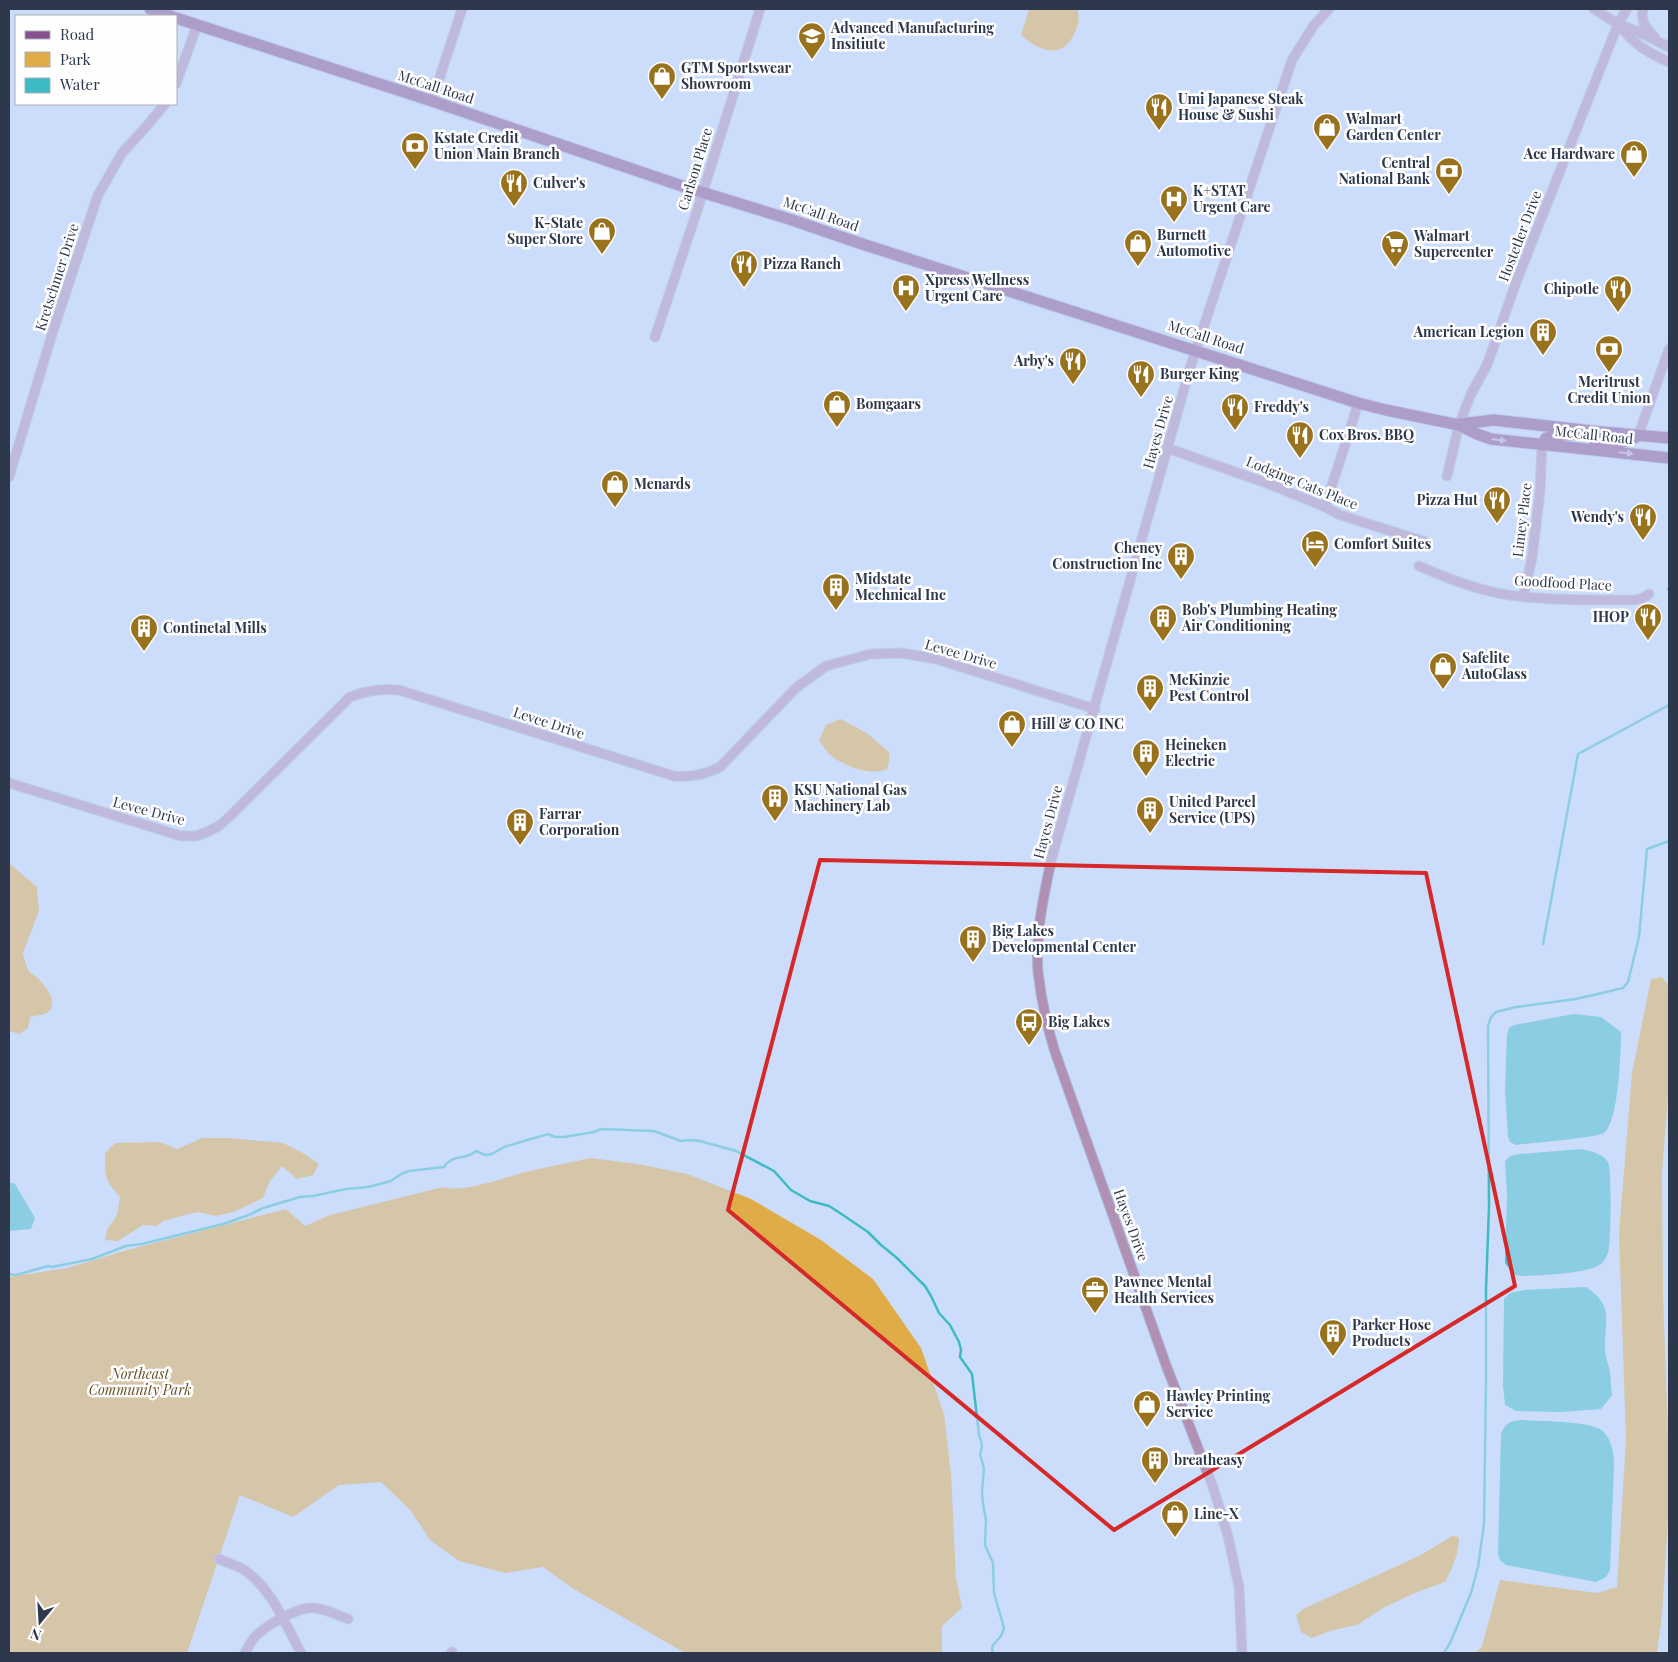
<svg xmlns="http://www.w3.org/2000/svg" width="1678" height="1662" font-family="'Playfair Display',serif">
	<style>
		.green { fill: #dfac48 }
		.water { fill: #3dbbc4 }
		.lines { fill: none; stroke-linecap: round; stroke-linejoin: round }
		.stream { stroke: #3dbbc4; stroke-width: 2.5 }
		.minor-casing { stroke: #a9b9d4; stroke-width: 11 }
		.major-casing { stroke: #a9b9d4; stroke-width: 13 }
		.minor { stroke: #b091b4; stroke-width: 9 }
		.major { stroke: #875190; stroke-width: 11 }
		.oneway { fill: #c2a8c7 }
		.marked { fill: none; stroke: #d62828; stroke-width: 4; stroke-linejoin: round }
		.labels { text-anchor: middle; stroke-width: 5; stroke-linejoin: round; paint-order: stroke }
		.poi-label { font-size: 14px; font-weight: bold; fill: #2d384c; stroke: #fefefe; text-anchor: start }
		.street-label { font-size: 14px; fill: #2d384c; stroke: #fefefe }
		.park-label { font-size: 14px; font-style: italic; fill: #685228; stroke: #fefefe }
	</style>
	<rect width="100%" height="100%" fill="#ccddfb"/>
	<path class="green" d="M1029,9H1077C1080,17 1079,24 1075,32C1063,61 1039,51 1021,35Z
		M841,719L868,734L889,752V761L887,769C870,777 841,765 828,753C824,749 822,744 819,740L826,725Z
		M9,863L37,887L39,911L23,953C24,958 26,966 29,971C31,974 33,974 35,976C45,984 62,1005 45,1014C40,1016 35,1015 30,1017L28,1028L19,1034L9,1031Z
		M1662,977L1669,986V1084L1662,1173L1663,1294L1669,1462V1505L1662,1615L1657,1653H1476L1482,1646L1500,1580L1597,1593L1617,1587L1626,1440L1619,1233L1632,1073L1651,979Z
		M202,1138H231L283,1143L303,1153L319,1164L313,1175L297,1179L282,1166L270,1181L263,1198L234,1212L216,1216L197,1212L163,1221L157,1226L143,1225L118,1241L105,1240L107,1230L117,1215L120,1197C104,1180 105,1175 105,1153L115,1143L160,1142L177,1149Z
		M591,1158L638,1164L687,1174L751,1199L821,1240L873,1279L921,1348L944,1414L951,1474L956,1577L962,1608L942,1626V1653H685L572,1588L543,1567L505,1573L459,1561L430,1540L411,1511L381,1482L339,1485L293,1517L240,1495L187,1653H9V1277L67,1268L131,1249L286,1209L305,1226L330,1215L443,1187C465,1194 510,1175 534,1170C553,1166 572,1162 591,1158Z
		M1452,1536L1459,1537C1459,1553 1453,1568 1445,1582L1415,1593L1385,1607L1357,1625L1330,1631L1312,1638L1301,1632L1296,1615L1303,1609L1421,1555Z"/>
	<path class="water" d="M1574,1014L1601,1017L1621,1032C1621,1050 1619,1122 1604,1133C1595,1138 1530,1143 1516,1145L1510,1142L1508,1137L1505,1090L1507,1035L1509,1028L1514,1025Z
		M1581,1149C1590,1151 1602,1153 1608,1162C1612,1169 1611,1244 1608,1253C1607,1256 1604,1261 1602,1263C1591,1274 1541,1275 1524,1276L1514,1275L1505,1263L1507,1195L1505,1161L1510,1156L1520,1154Z
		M9,1182L15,1184L35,1218L31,1229L9,1231Z
		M1586,1287C1615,1306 1604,1321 1605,1349C1605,1357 1609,1365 1610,1372C1611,1380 1611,1388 1612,1395L1601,1409L1561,1412L1516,1411L1505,1405L1503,1385L1504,1299L1510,1293L1525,1290Z
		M1521,1420C1539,1421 1583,1421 1598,1428C1611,1434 1614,1453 1614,1465L1610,1570L1606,1577L1596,1582L1506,1565L1500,1560L1498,1554L1501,1434C1505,1423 1510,1421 1521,1420Z"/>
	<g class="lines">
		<path class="stream" d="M1668,589L1669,590
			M1543,944L1578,754L1669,705
			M9,1274L16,1275L48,1266L52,1267L92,1259L126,1246L142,1244L223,1224L249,1215L263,1208L300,1197L313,1196L346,1189L368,1187L391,1181L401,1174L409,1171L444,1167C453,1153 465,1161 476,1151L485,1155L492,1154L504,1147L548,1134L555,1137H564L594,1132L601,1129L654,1131L681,1141L691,1140L700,1141L736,1151L774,1171L791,1190L810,1201L829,1206L837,1211L868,1232L881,1245L897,1258L925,1286L931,1296L939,1313L950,1325L959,1342L961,1350L960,1357L972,1374L979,1435C982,1442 983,1447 980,1454L984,1468L982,1493L983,1504L986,1520L985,1545L993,1563L994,1593L1004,1628L1001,1636L993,1645L992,1649L993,1653
			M1444,1653L1450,1643L1471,1593L1478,1567L1484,1524L1486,1380V1289L1489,1207L1488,1026L1491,1017L1496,1012L1516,1007L1576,999L1623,988L1628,982L1639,937L1647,849L1669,841"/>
		<g class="minor-casing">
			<path id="minor" d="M1594,9L1618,24L1639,32L1669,47
				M1643,9C1640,21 1646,29 1655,37
				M1618,24C1634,44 1646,52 1669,62
				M176,84L197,25
				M432,101L462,9
				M655,337L697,211L760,9
				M1638,436L1669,349
				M1167,448L1269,484L1325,507L1340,515L1426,542
				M1447,476L1459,425L1471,394L1487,365L1517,280L1618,24L1627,9
				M9,477L53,331L98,195L122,153L145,128L165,104
				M1325,507L1353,420L1358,403
				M1419,566C1453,581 1488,594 1525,597C1562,601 1599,600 1636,600L1643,598L1649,594
				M1523,597L1532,558L1540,491L1542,445
				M9,783L181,836H196L207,832L219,826L228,818L350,697C367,690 381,688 399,690L674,776C691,777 704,775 720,767L796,688L826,666L871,654L901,653L936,659L1095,709
				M219,1559C226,1562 234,1565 241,1568C271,1586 285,1624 301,1653
				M245,1653C248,1647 253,1638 258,1634C269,1624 300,1606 314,1608C326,1609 337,1615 348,1619
				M451,1653L452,1652
				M1242,1653L1239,1587L1228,1536L1213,1487L1166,1365L1055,1052C1047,1026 1041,999 1038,972C1035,934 1044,894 1052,857L1190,368L1292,60L1314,25L1329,9"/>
		</g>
		<g class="major-casing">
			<path id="major" d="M150,9L171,16
				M176,18L432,101L685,187L789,219L859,243L1358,403L1386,410L1459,425L1477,434L1491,439L1669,458
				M1460,424L1494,420L1592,431L1669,438
				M1542,445L1546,438L1553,436L1578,434
				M1594,446C1608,443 1624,445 1636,437"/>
		</g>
		<use href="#minor" class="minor"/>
		<use href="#major" class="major"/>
	</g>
	<defs><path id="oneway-solid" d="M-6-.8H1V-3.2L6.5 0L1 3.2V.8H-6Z" transform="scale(1.25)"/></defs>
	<g class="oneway">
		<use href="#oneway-solid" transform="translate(1499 440) rotate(7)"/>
		<use href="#oneway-solid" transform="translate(1626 453) rotate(6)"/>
	</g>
	<path d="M0 0H1678V1662H0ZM820,860L1426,873L1515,1286L1114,1530L728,1210Z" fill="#ccddfb" fill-opacity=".55" fill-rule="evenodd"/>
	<path class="marked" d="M820,860L1426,873L1515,1286L1114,1530L728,1210Z"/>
	<defs>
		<g id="university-pin" transform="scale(1.4375)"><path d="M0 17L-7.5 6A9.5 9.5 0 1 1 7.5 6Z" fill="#99721e" stroke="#fefefe"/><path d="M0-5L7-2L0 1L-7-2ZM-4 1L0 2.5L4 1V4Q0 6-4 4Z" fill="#fff"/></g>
		<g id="shop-pin" transform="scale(1.4375)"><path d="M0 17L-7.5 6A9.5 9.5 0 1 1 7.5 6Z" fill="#99721e" stroke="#fefefe"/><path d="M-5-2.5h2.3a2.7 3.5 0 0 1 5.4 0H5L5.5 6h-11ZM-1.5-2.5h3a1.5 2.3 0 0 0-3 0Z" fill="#fff"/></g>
		<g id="restaurant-pin" transform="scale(1.4375)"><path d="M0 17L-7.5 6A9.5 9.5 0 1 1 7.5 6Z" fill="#99721e" stroke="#fefefe"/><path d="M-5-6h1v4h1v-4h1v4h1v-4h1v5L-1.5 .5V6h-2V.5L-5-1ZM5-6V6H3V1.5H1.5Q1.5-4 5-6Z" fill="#fff"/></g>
		<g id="bank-pin" transform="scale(1.4375)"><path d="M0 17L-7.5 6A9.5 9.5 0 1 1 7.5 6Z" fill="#99721e" stroke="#fefefe"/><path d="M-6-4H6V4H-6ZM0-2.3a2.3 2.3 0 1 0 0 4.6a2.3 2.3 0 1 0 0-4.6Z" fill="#fff"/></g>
		<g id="hospital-pin" transform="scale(1.4375)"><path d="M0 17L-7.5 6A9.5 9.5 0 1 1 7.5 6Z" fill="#99721e" stroke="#fefefe"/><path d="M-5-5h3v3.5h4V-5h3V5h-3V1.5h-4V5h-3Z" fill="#fff"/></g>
		<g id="supermarket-pin" transform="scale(1.4375)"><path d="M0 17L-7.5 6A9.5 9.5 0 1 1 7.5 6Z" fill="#99721e" stroke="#fefefe"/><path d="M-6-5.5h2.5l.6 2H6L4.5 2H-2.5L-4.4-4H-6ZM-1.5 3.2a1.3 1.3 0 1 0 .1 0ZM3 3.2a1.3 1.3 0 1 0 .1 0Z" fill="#fff"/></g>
		<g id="building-pin" transform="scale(1.4375)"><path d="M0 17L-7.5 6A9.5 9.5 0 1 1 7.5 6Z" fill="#99721e" stroke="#fefefe"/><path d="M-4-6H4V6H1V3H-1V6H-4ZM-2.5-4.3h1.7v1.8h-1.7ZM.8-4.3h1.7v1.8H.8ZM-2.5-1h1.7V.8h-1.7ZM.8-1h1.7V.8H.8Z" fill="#fff"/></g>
		<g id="hotel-pin" transform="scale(1.4375)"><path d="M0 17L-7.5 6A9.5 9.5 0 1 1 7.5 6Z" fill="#99721e" stroke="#fefefe"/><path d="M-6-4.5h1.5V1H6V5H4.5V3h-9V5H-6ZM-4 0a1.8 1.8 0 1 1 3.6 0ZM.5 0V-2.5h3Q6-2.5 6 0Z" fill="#fff"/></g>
		<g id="bus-pin" transform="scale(1.4375)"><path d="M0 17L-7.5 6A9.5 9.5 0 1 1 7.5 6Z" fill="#99721e" stroke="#fefefe"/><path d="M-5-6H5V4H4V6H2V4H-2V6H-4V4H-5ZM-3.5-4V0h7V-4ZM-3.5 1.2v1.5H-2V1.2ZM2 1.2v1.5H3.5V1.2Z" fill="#fff"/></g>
		<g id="office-pin" transform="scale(1.4375)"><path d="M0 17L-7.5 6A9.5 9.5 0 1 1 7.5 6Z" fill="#99721e" stroke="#fefefe"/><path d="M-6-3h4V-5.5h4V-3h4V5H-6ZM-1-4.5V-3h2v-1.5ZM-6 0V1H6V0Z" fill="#fff"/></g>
	</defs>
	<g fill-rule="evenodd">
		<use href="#university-pin" x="812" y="36"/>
		<use href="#shop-pin" x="662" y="76"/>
		<use href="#restaurant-pin" x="1159" y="107"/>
		<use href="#shop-pin" x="1327" y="127"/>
		<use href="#bank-pin" x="415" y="146"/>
		<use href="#shop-pin" x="1634" y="154"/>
		<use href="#bank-pin" x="1449" y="171"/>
		<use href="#restaurant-pin" x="514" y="183"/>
		<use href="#hospital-pin" x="1174" y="199"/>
		<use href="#shop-pin" x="602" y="231"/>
		<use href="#shop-pin" x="1138" y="243"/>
		<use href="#supermarket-pin" x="1395" y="244"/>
		<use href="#restaurant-pin" x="744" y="264"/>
		<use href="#hospital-pin" x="906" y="288"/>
		<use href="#restaurant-pin" x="1618" y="289"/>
		<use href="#building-pin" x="1543" y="332"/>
		<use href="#bank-pin" x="1609" y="349"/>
		<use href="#restaurant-pin" x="1073" y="361"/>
		<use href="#restaurant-pin" x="1141" y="374"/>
		<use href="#shop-pin" x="837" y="404"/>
		<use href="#restaurant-pin" x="1235" y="407"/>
		<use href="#restaurant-pin" x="1300" y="435"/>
		<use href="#shop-pin" x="615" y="484"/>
		<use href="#restaurant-pin" x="1497" y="500"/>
		<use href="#restaurant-pin" x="1643" y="517"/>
		<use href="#hotel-pin" x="1315" y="544"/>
		<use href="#building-pin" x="1181" y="556"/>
		<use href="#building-pin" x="836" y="587"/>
		<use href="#restaurant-pin" x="1648" y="617"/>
		<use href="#building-pin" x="1163" y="618"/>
		<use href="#building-pin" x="144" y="628"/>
		<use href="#shop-pin" x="1443" y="666"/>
		<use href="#building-pin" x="1150" y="688"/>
		<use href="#shop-pin" x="1012" y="724"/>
		<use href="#building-pin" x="1146" y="753"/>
		<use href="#building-pin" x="775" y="798"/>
		<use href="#building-pin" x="1150" y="810"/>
		<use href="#building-pin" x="520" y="822"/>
		<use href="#building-pin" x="973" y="939"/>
		<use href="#bus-pin" x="1029" y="1022"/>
		<use href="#office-pin" x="1095" y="1290"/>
		<use href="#building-pin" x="1333" y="1333"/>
		<use href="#shop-pin" x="1147" y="1404"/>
		<use href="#building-pin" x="1155" y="1460"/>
		<use href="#shop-pin" x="1175" y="1514"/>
	</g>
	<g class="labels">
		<g class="poi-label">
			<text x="831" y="33">Advanced Manufacturing<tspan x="831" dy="16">Insitiute</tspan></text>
			<text x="681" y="73">GTM Sportswear<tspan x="681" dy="16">Showroom</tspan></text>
			<text x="1178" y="104">Umi Japanese Steak<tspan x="1178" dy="16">House &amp; Sushi</tspan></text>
			<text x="1346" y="124">Walmart<tspan x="1346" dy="16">Garden Center</tspan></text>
			<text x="434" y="143">Kstate Credit<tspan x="434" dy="16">Union Main Branch</tspan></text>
			<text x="1615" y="159" text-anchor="end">Ace Hardware</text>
			<text x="1430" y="168" text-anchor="end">Central<tspan x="1430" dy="16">National Bank</tspan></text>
			<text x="533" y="188">Culver's</text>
			<text x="1193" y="196">K+STAT<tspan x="1193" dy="16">Urgent Care</tspan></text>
			<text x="583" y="228" text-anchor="end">K-State<tspan x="583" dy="16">Super Store</tspan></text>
			<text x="1157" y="240">Burnett<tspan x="1157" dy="16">Automotive</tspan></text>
			<text x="1414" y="241">Walmart<tspan x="1414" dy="16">Supercenter</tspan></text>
			<text x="763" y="269">Pizza Ranch</text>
			<text x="925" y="285">Xpress Wellness<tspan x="925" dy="16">Urgent Care</tspan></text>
			<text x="1599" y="294" text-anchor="end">Chipotle</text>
			<text x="1524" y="337" text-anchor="end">American Legion</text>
			<text x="1054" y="366" text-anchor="end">Arby's</text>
			<text x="1160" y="379">Burger King</text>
			<text x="1609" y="387" text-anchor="middle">Meritrust<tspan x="1609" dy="16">Credit Union</tspan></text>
			<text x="856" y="409">Bomgaars</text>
			<text x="1254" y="412">Freddy's</text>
			<text x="1319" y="440">Cox Bros. BBQ</text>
			<text x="634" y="489">Menards</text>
			<text x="1478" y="505" text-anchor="end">Pizza Hut</text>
			<text x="1624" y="522" text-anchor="end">Wendy's</text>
			<text x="1334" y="549">Comfort Suites</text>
			<text x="1162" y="553" text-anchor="end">Cheney<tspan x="1162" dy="16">Construction Inc</tspan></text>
			<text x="855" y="584">Midstate<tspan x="855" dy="16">Mechnical Inc</tspan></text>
			<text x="1182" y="615">Bob's Plumbing Heating<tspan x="1182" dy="16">Air Conditioning</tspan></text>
			<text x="1629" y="622" text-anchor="end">IHOP</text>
			<text x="163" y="633">Continetal Mills</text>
			<text x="1462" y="663">Safelite<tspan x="1462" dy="16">AutoGlass</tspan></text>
			<text x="1169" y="685">McKinzie<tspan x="1169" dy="16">Pest Control</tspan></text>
			<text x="1031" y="729">Hill &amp; CO INC</text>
			<text x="1165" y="750">Heineken<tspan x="1165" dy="16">Electric</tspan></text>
			<text x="794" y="795">KSU National Gas<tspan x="794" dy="16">Machinery Lab</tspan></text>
			<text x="1169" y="807">United Parcel<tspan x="1169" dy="16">Service (UPS)</tspan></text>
			<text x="539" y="819">Farrar<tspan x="539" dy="16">Corporation</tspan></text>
			<text x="992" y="936">Big Lakes<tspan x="992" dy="16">Developmental Center</tspan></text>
			<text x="1048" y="1027">Big Lakes</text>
			<text x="1114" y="1287">Pawnee Mental<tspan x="1114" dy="16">Health Services</tspan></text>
			<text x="1352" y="1330">Parker Hose<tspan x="1352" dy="16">Products</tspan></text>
			<text x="1166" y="1401">Hawley Printing<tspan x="1166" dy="16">Service</tspan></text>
			<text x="1174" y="1465">breatheasy</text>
			<text x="1194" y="1519">Line-X</text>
		</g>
		<g class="street-label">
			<text transform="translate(436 87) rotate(18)" y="5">McCall Road</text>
			<text transform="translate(695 169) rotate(-73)" y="5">Carlson Place</text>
			<text transform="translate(821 214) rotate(19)" y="5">McCall Road</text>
			<text transform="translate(1520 236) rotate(-69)" y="5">Hostetler Drive</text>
			<text transform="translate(57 277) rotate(-72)" y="5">Kretschmer Drive</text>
			<text transform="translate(1206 337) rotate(18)" y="5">McCall Road</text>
			<text transform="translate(1158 432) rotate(-74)" y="5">Hayes Drive</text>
			<text transform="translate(1594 435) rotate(6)" y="5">McCall Road</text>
			<text transform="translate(1302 483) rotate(22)" y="5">Lodging Cats Place</text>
			<text transform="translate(1522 520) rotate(-83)" y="5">Limey Place</text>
			<text transform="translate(1563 583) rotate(3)" y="5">Goodfood Place</text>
			<text transform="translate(961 654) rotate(16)" y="5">Levee Drive</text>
			<text transform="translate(549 723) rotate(18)" y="5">Levee Drive</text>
			<text transform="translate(149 811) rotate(15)" y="5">Levee Drive</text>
			<text transform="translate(1048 822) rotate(-75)" y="5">Hayes Drive</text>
			<text transform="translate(1131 1225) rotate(70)" y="5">Hayes Drive</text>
		</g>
		<g class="park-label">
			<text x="140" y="1379">Northeast<tspan x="140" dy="16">Community Park</tspan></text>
		</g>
	</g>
	<rect width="1678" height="1662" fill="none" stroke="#2d384c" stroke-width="20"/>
	<rect x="15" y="15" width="162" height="90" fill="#fefefe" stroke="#aaafb7"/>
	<rect x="25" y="31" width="25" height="8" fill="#875190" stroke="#aaafb7"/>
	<text x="60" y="40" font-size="15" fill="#2d384c">Road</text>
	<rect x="25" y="52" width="25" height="15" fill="#dfac48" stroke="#aaafb7"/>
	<text x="60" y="65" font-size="15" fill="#2d384c">Park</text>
	<rect x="25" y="78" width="25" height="15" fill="#3dbbc4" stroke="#aaafb7"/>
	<text x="60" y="90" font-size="15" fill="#2d384c">Water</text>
	<g transform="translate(40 1622) rotate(198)" stroke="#fefefe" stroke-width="4" paint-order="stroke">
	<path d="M0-4L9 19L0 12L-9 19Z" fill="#2d384c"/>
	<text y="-8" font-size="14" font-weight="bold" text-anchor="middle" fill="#2d384c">N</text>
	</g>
</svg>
